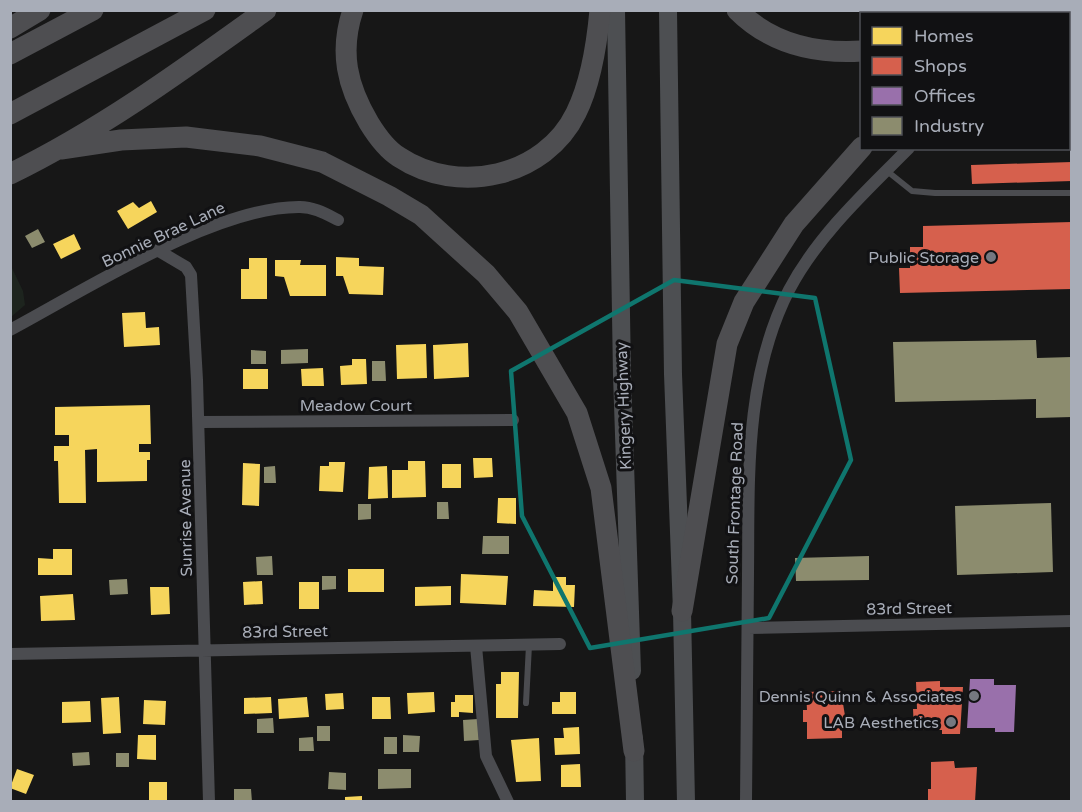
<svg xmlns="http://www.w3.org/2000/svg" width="1082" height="812" font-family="'Varela Round',sans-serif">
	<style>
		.green { fill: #1d241e }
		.homes { fill: #f6d55c }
		.shops { fill: #d6604d }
		.offices { fill: #9970ab }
		.industry { fill: #8c8c6e }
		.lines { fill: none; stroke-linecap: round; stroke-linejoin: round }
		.lane { stroke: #4b4c50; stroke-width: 6 }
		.street { stroke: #4b4c50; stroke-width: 12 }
		.primary { stroke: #4d4f52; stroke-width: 18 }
		.highway { stroke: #4e4e51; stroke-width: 21 }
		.marked { fill: none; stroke: #0f766e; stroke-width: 4.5; stroke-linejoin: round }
		.poi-dot { fill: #757880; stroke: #111113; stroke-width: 2 }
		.labels { text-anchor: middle; stroke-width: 6; stroke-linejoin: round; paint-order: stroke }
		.street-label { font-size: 16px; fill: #a8adb8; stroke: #111113 }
		.poi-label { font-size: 16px; fill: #a8adb8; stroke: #111113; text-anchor: end }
	</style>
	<rect width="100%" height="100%" fill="#171717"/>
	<path class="green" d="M11,266L23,291L25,305L11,317Z"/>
	<path class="homes" d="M151,201L157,212L128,229L117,211L133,202L139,208Z
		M74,234L81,249L61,259L53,244Z
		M336,257L359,258V266L384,267L383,295L349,294L343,276H336Z
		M249,258H267V299H241V269H249Z
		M275,260H301L300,265H326V296H290L284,277L275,276Z
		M145,312L146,328L159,327L160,345L124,347L122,313Z
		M468,343L469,377L434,379L433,345Z
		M426,344L427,378L397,379L396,345Z
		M352,359H366L367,384L341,385L340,366L352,365Z
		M323,368L324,386H302L301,369Z
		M243,369H268V389H243Z
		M150,405L151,444H139V452H150V460H147V481L97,482V449L85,450L86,503H59L58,461H54V446H69V435H55V407Z
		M473,458H492L493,477L474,478Z
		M408,461H425L426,497L392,498V470H408Z
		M329,462H345L343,492L319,491L320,466H329Z
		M243,463L260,464L259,506L242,505Z
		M442,464H461V488H442Z
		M387,466L388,498L368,499L369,467Z
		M498,498H516V524L497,523Z
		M53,549H72V575H38V558L53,559Z
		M348,569H384V592H348Z
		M461,574L508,576L506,605L460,603Z
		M553,577H566V585H575L574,607L533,606L534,590L553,591Z
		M262,581L263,604L244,605L243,582Z
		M299,582H319V609H299Z
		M451,586V605L415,606V587Z
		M150,587H169L170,614L151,615Z
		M73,594L75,620L41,621L40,596Z
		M501,672H519L518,718H496V684H501Z
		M434,692L435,712L408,714L407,693Z
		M560,692H576V714H552V702H560Z
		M343,693L344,709L326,710L325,694Z
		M455,695H473V713L459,712V717H451V702H455Z
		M119,697L121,733L103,734L101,698Z
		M271,697L272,713L244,714V698Z
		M307,697L309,717L279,719L278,699Z
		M372,697H390L391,719H372Z
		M144,700L166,701L165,725L143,724Z
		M90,701L91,722L62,723V702Z
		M579,727L580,754L555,755L554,738H564L563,728Z
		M138,735H156V760L137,759Z
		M539,738L541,781L516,782L511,740Z
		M580,764L581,787H561V765Z
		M17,769L34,775L26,794L10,788Z
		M149,782H167V802H149Z
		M362,796V802H345V797Z"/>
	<path class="shops" d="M1072,162V181L972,184L971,165Z
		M1072,222V289L900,293L899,268H910V247H923V226Z
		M940,681V687H963L960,734H942V730H914L913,709H917L916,682Z
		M841,691L846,722H842V738L807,739V722H803V710H807L806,692Z
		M954,761L955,768L977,767L975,802H928V789H931V762Z"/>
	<path class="offices" d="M970,679H994V685H1016L1014,732H995V728H967Z"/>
	<path class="industry" d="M38,229L45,242L32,248L25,236Z
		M1036,340L1037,358L1072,357V417L1036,418V399L895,402L893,342Z
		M308,349V363L281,364V350Z
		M251,350L266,351V364H251Z
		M372,361H385L386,381H372Z
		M275,466L276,483H264V467Z
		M437,502H448L449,519H437Z
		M1051,503L1053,572L957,575L955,506Z
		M358,504H371V519L358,520Z
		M483,536H509V554H482Z
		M272,556L273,575H257L256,557Z
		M869,556V580L796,581L795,558Z
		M322,576H336V589L322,590Z
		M127,579L128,594L110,595L109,580Z
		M273,718L274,733H257V719Z
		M478,719L479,740L464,741L463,720Z
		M317,726H330V741H317Z
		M403,735L420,736L419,752H403Z
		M313,737L314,751H299V738Z
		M384,737H397V754H384Z
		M89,752L90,765L73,766L72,753Z
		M116,753H129V767H116Z
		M378,769H411V788L378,789Z
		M329,772L346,773V790L328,789Z
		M234,789H251L252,802H234Z"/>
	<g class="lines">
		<path class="lane" d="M887,171L912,191L935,193H1072
			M526,703L529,645"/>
		<path class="street" d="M1039,14L1040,10
			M159,251L186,267L191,275L197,380L209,802
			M10,330C85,290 216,206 300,207C314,207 326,214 338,220
			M199,422L513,420
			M748,628L1072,621
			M476,646L486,756L508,802
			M10,654L560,644
			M746,802C746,726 747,650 748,574C749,479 744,378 789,290C818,235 866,191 909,148"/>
		<path class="primary" d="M616,10L622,375L632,671
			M668,10L673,374L682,611L686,802
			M634,738L635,802"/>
		<path class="highway" d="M353,10C339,52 347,86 369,123C377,136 386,149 399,157C458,196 545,177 576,113C591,83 597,43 600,10
			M737,10C771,44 816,54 862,51
			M954,14L956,10
			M1002,14L1004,10
			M10,28L40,10
			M10,54L93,10
			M10,114L205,10
			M61,149L121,140L186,137L260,146L322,162L389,196L421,215L486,274L518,312L577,413L601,488L634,751
			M10,174C102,129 184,69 266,10
			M682,611L727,344L744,302L794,224L862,147"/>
	</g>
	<path class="marked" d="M674,280L815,298L851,460L769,618L590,648L522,516L511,371Z"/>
	<g class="poi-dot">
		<circle cx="991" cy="257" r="6"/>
		<circle cx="974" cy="696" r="6"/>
		<circle cx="951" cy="722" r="6"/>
	</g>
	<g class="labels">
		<g class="street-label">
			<text transform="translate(163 234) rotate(-25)" y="6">Bonnie Brae Lane</text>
			<text x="356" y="411">Meadow Court</text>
			<text transform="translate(623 406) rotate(-92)" y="6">Kingery Highway</text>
			<text transform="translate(734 503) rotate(-88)" y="6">South Frontage Road</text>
			<text transform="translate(185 518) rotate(-91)" y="6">Sunrise Avenue</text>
			<text transform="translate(909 608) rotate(-1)" y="6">83rd Street</text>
			<text transform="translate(285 631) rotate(-1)" y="6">83rd Street</text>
		</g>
		<g class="poi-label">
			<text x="979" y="263">Public Storage</text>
			<text x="962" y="702">Dennis Quinn &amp; Associates</text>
			<text x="939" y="728">LAB Aesthetics</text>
		</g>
	</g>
	<rect width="1082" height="812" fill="none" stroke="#a8adb8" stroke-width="24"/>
	<rect x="860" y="12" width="210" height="138" fill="#111113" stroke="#4d4f55" stroke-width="1.5"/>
	<rect x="872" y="27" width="30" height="18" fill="#f6d55c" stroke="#4d4f55" stroke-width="1.5"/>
	<text x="914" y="42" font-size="18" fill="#a8adb8">Homes</text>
	<rect x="872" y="57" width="30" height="18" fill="#d6604d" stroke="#4d4f55" stroke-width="1.5"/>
	<text x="914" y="72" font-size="18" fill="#a8adb8">Shops</text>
	<rect x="872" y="87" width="30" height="18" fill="#9970ab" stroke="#4d4f55" stroke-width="1.5"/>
	<text x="914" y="102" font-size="18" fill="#a8adb8">Offices</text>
	<rect x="872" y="117" width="30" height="18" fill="#8c8c6e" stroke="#4d4f55" stroke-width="1.5"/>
	<text x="914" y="132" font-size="18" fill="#a8adb8">Industry</text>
</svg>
